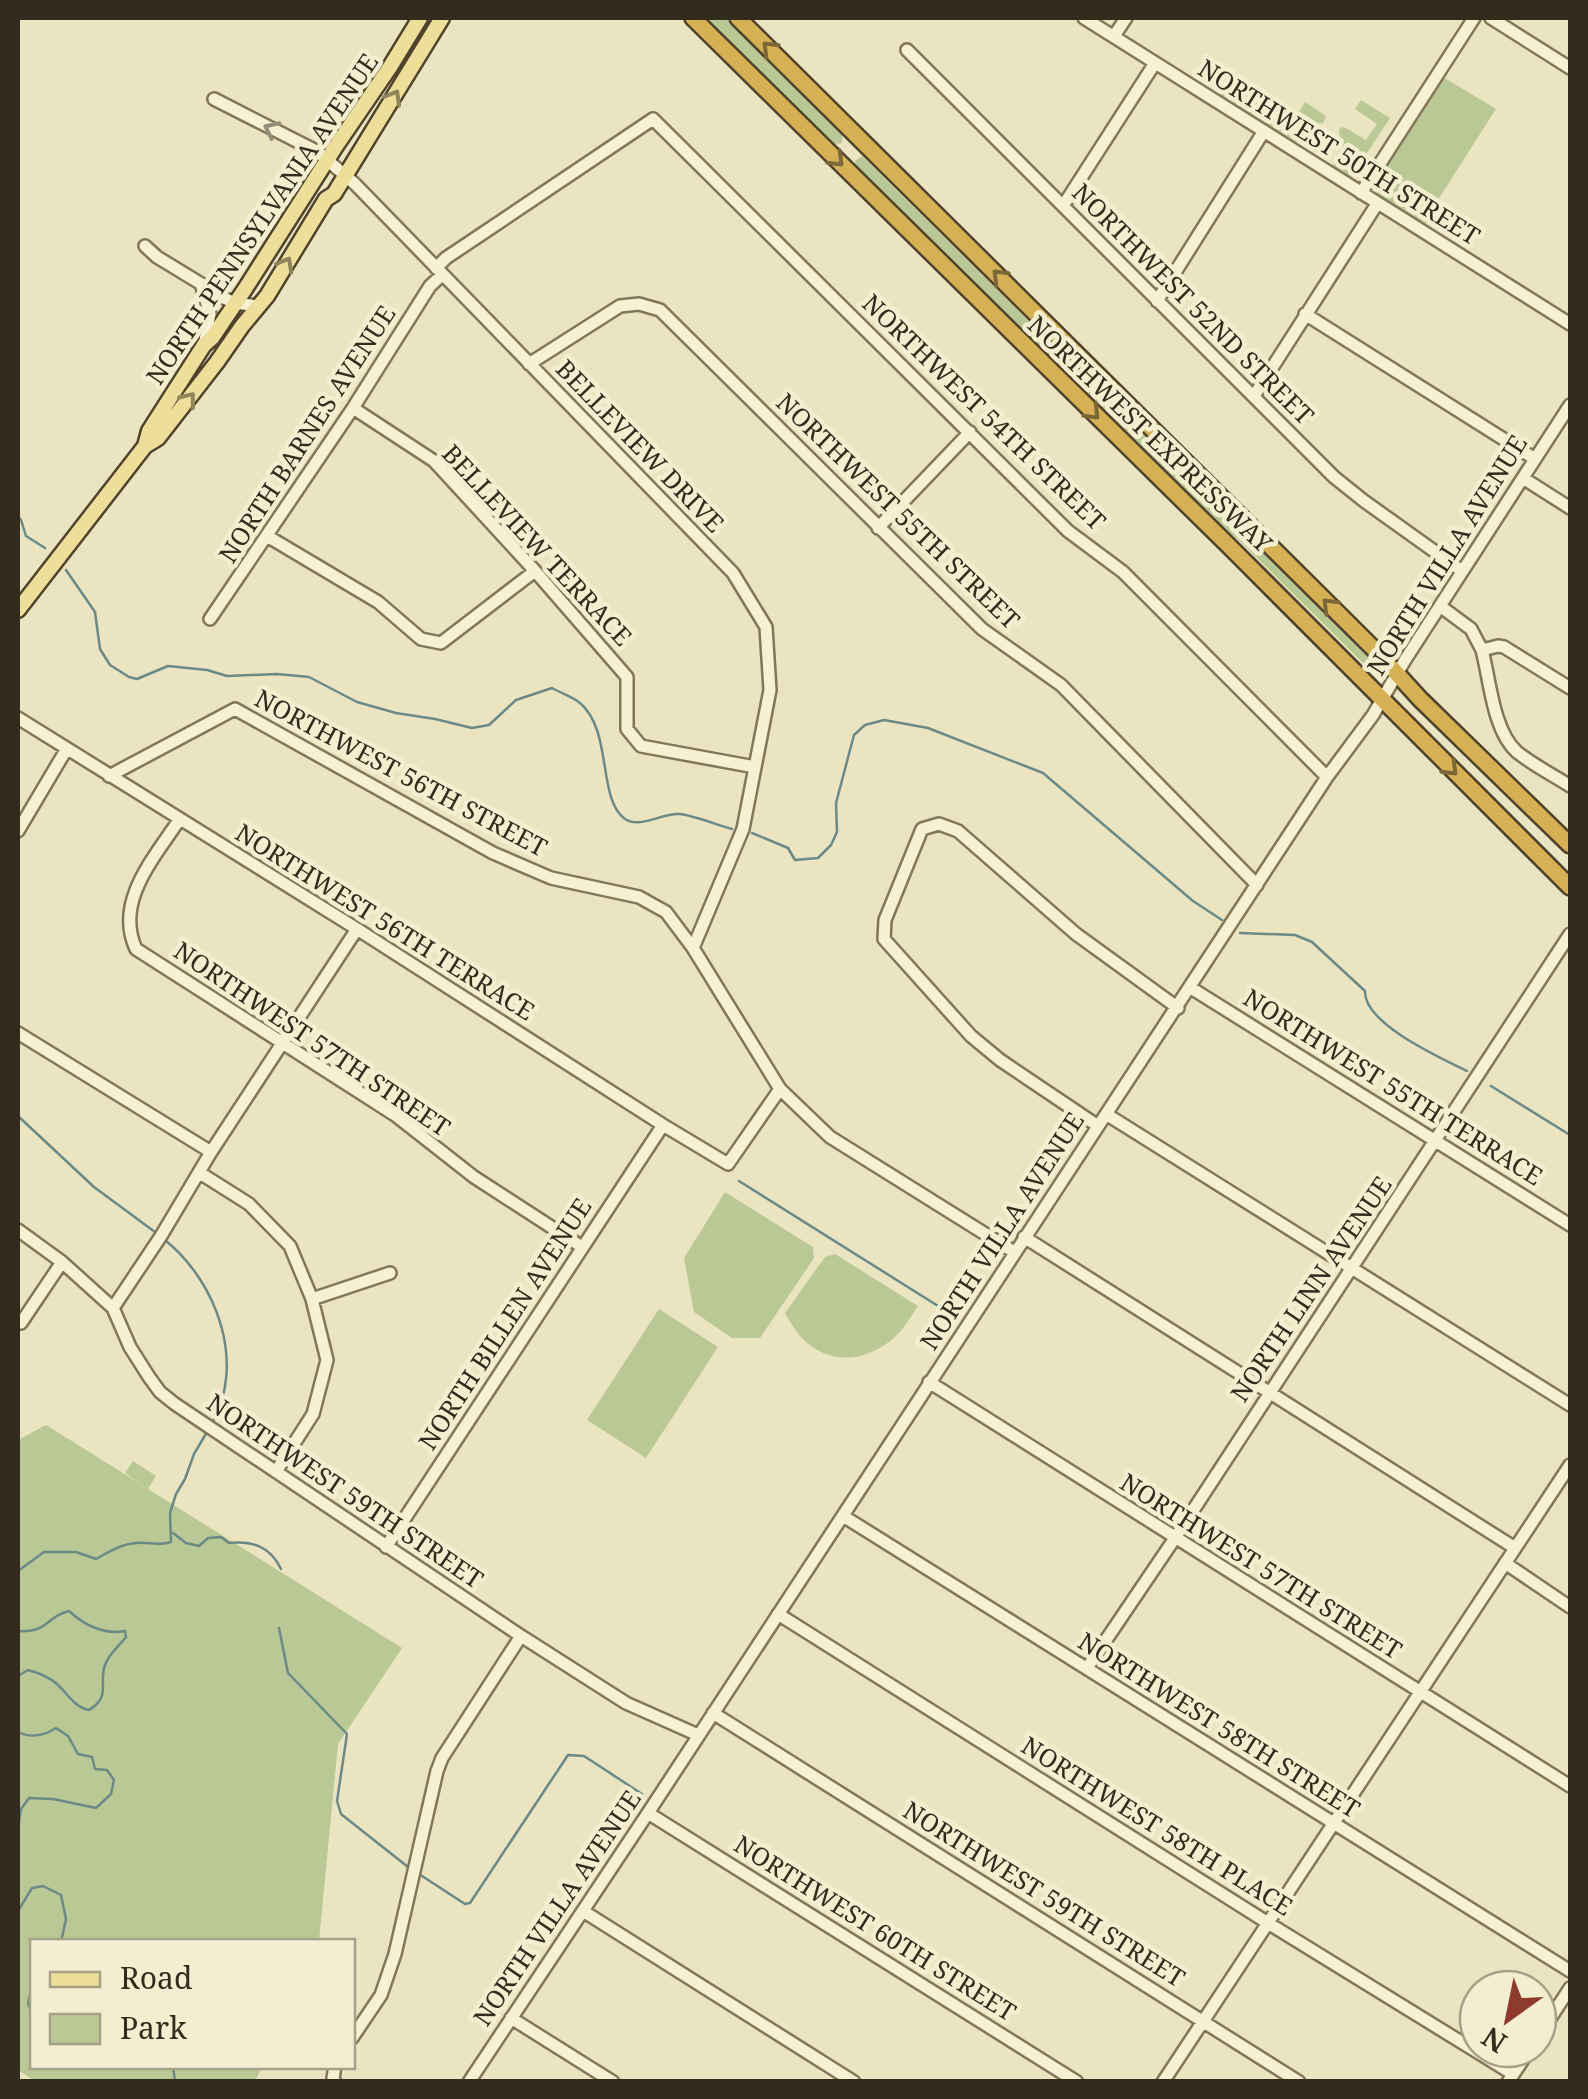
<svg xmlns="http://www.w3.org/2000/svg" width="1588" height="2099" font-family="'Noto Serif',serif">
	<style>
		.green { fill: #bac895 }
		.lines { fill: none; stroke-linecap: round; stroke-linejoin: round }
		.stream { stroke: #6b8a87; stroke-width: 2.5 }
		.minor-casing { stroke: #837659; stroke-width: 16 }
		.major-casing { stroke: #50432d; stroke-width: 19 }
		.highway-casing { stroke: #50432d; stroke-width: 20 }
		.minor { stroke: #f6f1d3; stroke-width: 11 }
		.major { stroke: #eddf99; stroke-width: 14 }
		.highway { stroke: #d6b154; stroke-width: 15 }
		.oneway { stroke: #7c6736 }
		.oneway2 { stroke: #90855b }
		.oneway3 { stroke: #948e78 }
		.labels { text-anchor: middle; stroke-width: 9; stroke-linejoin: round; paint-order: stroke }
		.street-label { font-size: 25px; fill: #332b1d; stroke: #f3eecf }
	</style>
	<rect width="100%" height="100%" fill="#ebe4c0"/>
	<path class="green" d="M705,18H725L842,134V143L833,144Z
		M1443,77L1496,109L1427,217L1430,220L1422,226L1379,199L1375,185Z
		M1226,87H1231L1245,95L1251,94L1254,101L1277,115L1283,106L1287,109L1290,106L1299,112L1305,102L1326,116L1323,123L1313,124L1298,142L1294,144L1221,98L1220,96Z
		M1361,100L1390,118L1361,162L1368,170C1356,183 1344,176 1332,168L1340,148H1342L1339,132L1340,128L1344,127L1366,140L1377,124L1355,109Z
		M862,156L1369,657L1377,671L1365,665L1240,541L1210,519L856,167L855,161Z
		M725,1192L813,1247L814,1258L760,1338H732L694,1312L684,1258Z
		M835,1254L918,1306C911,1316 904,1329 895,1337C867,1362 830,1366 803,1339C796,1332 790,1322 785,1313L825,1257Z
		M659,1309L718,1347L646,1458L587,1420Z
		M46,1425L147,1488L125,1473L133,1461L156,1476L148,1489L402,1648L338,1744L319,1941L32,1942V2066L262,2067L255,2081H35L18,2070V1440Z"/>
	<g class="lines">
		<path class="stream" d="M18,517L21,520L26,536L45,548
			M66,570L95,612L100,649L110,665L129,677L137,679L168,666L207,670L227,676L277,674L309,677L357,702L396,713L435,719L472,728L489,725L516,700L552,688C561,693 573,697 580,703C613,731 597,799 625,819C640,829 662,813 679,814C693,815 717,825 732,829
			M752,833L788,848L795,860L818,858L831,845L837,832L836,803L854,735L865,725L884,720L928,728L1043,773L1193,901L1222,920
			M1240,933L1295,935L1312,942L1365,991C1364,1024 1441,1058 1467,1071
			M1491,1086L1570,1135
			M18,1116L94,1187L159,1235
			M739,1181L954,1316
			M165,1240C217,1282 247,1364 211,1425
			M173,1533L186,1543L199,1546L208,1538L221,1537L229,1543C253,1541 270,1546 281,1569
			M18,1571L44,1552H76L96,1559C109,1552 121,1544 136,1543C149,1542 159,1546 171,1542L170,1513L176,1494L185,1479L194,1454L207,1432
			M279,1628L288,1673L347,1734L337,1801L341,1814L408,1867
			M18,1631C49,1633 46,1616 69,1611C84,1625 104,1635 125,1631L126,1637C119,1646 109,1654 105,1665C98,1683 112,1696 89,1710C74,1707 68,1694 57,1684C49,1677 39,1673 28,1670L18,1676
			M18,1732C30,1738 44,1736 56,1728L68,1736L78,1754L92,1757L95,1769L107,1770L114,1780L111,1794L96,1808L53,1799L29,1798L21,1809L18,1829
			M419,1874L465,1904L470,1903L568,1755L584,1756L642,1794
			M18,1911L32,1888L43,1886L61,1895L66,1919L61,1942
			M32,1988L28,2003L32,2014
			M173,2066L175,2082"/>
		<g class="minor-casing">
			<path id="minor" d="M1084,18L1570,324
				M1491,18L1570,68
				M1114,36L1126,18
				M907,50L1334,477L1364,501L1462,571
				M214,99L318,152L355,184L733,573L766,627L770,690L743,829L693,948
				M1361,193L1474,18
				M1063,206L1155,63
				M145,246L157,257L226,299L235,303L258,306
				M436,268L446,258L653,119L1068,531L1123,572L1327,777
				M202,287L210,314L204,345
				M1157,301L1264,131
				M1305,314L1535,459
				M529,364L620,306L639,304L660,310L982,629L1061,685L1257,885
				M1254,396L1377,204
				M353,408L434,461L535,571L627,677V729L641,746L755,767
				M1523,478L1570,508
				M878,528L970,432
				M267,536L378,602L421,639L441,643L535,571
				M1440,606L1471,629L1482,650L1498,646L1504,647L1570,688
				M210,619L353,408L430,286L442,275
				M1482,650C1490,680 1493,731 1517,752C1533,765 1553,775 1570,786
				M18,718L357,929L663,1125L728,1164L780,1089
				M109,776L235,709L493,853L551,878L639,897L666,912L693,948L780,1089L830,1137L1014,1252
				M179,820C154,858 114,902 136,949L395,1115L474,1177L582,1247
				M18,831L66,750
				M1191,988L1570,1225
				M18,1033L211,1152
				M1106,1114L1570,1405
				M1098,1126L1000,1060L971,1036L884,939L885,920L922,829L939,824L958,831L1076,934L1178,1008
				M200,1173L249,1204L290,1246L312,1299L327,1360L313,1414L277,1470
				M18,1230L62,1262L113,1308L130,1347L149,1377L160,1392L175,1404L521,1636L626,1703L698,1735
				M1024,1237L1515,1548
				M312,1299L390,1273
				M113,1308L161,1236L211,1152L357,929
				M21,1323L62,1262
				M929,1382L1570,1786
				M843,1516L1570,1971
				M386,1547L663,1125
				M1505,1563L1570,1607
				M778,1614L1268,1923L1513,2074
				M1087,1668L1175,1538L1570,934
				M713,1713L1299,2082
				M648,1813L1077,2082
				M583,1911L854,2082
				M511,2018L613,2082
				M1538,2037L1570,1988
				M352,2038L381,1995L395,1954L437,1771L442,1758L521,1636
				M335,2066L333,2078L335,2082
				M469,2082L648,1813L1327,777L1373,715L1405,660L1570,405
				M1163,2082L1570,1465
				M1508,2082L1530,2049"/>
		</g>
		<g class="major-casing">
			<path id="major" d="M145,446L158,438L217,362L242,326L267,296L326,199L334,194L442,18
				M18,610L145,446L149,431L204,345L212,338L245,289L336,146L390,67L420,18"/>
		</g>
		<g class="highway-casing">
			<path id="highway" d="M693,18L1231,548L1570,887
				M738,18L1379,654L1420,699L1570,845"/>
		</g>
		<use href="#minor" class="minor"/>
		<use href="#major" class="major"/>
		<use href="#highway" class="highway"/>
	</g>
	<defs><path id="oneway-chevron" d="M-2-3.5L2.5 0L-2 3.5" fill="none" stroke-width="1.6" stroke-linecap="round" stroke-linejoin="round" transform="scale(2.5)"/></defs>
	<g class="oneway">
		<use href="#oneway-chevron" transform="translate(769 48) rotate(-135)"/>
		<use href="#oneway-chevron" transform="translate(837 160) rotate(45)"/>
		<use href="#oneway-chevron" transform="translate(999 276) rotate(-135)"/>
		<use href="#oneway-chevron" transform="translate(1093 413) rotate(45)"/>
		<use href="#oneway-chevron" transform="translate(1329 605) rotate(-135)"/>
		<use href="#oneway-chevron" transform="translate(1451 769) rotate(45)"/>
	</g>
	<g class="oneway2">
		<use href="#oneway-chevron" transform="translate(394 97) rotate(-60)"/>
		<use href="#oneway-chevron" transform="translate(286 264) rotate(-61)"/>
		<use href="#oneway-chevron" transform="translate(189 399) rotate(-52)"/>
	</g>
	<use class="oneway3" href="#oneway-chevron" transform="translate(271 129) rotate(-154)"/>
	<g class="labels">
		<g class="street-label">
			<text transform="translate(1339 152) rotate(32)" y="9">NORTHWEST 50TH STREET</text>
			<text transform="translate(262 219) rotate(-56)" y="9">NORTH PENNSYLVANIA AVENUE</text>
			<text transform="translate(1193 304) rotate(45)" y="9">NORTHWEST 52ND STREET</text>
			<text transform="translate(984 412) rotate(44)" y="9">NORTHWEST 54TH STREET</text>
			<text transform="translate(307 434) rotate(-57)" y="9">NORTH BARNES AVENUE</text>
			<text transform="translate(1150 434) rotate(44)" y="9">NORTHWEST EXPRESSWAY</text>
			<text transform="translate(640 446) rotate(46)" y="9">BELLEVIEW DRIVE</text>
			<text transform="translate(898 511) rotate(44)" y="9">NORTHWEST 55TH STREET</text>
			<text transform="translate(537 545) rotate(47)" y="9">BELLEVIEW TERRACE</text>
			<text transform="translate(1447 555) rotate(-58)" y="9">NORTH VILLA AVENUE</text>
			<text transform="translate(401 773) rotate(28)" y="9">NORTHWEST 56TH STREET</text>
			<text transform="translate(385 922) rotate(32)" y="9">NORTHWEST 56TH TERRACE</text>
			<text transform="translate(312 1039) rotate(34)" y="9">NORTHWEST 57TH STREET</text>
			<text transform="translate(1393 1087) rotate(32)" y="9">NORTHWEST 55TH TERRACE</text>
			<text transform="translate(1002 1231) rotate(-57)" y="9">NORTH VILLA AVENUE</text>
			<text transform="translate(1311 1289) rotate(-56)" y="9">NORTH LINN AVENUE</text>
			<text transform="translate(505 1324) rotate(-57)" y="9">NORTH BILLEN AVENUE</text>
			<text transform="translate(345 1491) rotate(34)" y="9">NORTHWEST 59TH STREET</text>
			<text transform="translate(1261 1566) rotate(32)" y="9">NORTHWEST 57TH STREET</text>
			<text transform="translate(1219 1725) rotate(32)" y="9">NORTHWEST 58TH STREET</text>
			<text transform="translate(1157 1826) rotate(32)" y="9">NORTHWEST 58TH PLACE</text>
			<text transform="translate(1044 1894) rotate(32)" y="9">NORTHWEST 59TH STREET</text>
			<text transform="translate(557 1908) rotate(-56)" y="9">NORTH VILLA AVENUE</text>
			<text transform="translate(875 1928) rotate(32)" y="9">NORTHWEST 60TH STREET</text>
		</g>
	</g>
	<rect width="1588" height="2099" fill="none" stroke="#332b1d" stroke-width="40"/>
	<rect x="30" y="1939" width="325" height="130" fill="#f3eecf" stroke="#a6a088" stroke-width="2.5"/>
	<rect x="50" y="1972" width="50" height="15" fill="#eddf99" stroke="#a6a088" stroke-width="2.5"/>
	<text x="120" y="1989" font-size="30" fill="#332b1d">Road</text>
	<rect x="50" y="2014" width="50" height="30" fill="#bac895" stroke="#a6a088" stroke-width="2.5"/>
	<text x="120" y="2039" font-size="30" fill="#332b1d">Park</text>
	<g transform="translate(1508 2019) rotate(213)"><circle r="48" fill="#f3eecf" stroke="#a6a088" stroke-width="2.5"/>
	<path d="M0-8L18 38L0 25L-18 38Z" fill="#8e3b2d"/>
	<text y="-15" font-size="28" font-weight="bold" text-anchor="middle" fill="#332b1d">N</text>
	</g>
</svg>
